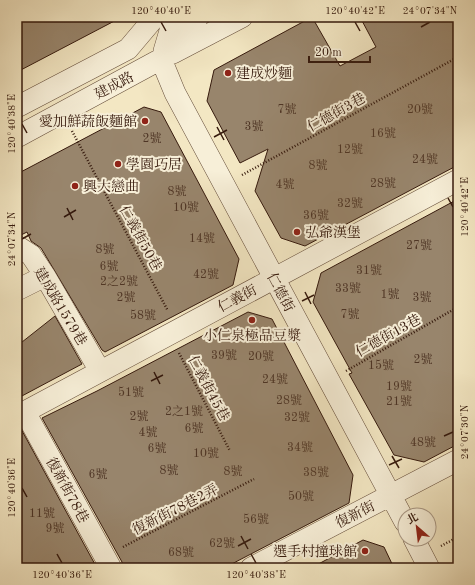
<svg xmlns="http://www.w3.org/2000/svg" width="475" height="585" font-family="'Old Standard TT','Noto Serif TC',serif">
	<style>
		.building { fill: #98856c; stroke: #361a0d }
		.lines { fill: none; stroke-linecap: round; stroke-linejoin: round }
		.minor-casing { stroke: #654d3a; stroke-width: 22 }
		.path { stroke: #361a0d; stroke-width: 2.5; stroke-dasharray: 1 2; stroke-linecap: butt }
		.minor { stroke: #f7efd8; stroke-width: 21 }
		.ticks { fill: none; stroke: #361a0d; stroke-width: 1.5 }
		.poi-dot { fill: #8f2418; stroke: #f7efd8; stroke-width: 1.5 }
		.labels { text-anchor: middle; stroke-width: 4; stroke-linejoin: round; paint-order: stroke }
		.number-label { font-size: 12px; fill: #4e3525 }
		.poi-label { font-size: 14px; fill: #361a0d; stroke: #f7efd8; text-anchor: start }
		.street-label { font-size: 14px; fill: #361a0d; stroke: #f7efd8 }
		.neatline { fill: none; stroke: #361a0d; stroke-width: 1.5 }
		.ticks-label { font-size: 10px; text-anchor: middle; fill: #361a0d }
	</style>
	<rect width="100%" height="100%" fill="#f3e7c3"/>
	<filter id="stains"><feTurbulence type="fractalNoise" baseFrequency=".005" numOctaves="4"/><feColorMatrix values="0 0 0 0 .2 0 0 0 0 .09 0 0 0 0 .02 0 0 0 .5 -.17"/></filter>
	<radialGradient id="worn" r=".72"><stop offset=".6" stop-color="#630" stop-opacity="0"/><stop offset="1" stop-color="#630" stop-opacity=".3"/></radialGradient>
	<path class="building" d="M25,17H122L17,72V21Z
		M312,17L340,66L376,47L360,17H458V165L305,246L281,238L255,191L268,149L240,163L207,101L214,70Z
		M144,107L161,112L239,259L233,285L105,352L102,350L41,248L31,241L27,232L21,235L17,234V174Z
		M458,199V444L424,462L394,455L349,374L352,373L313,302L321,273Z
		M248,312L272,319L353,475L349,503L224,568H123L122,562L42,418L97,391Z
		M55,316L82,364L20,397L21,400L17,402V346Z
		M20,427L97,568H17V428Z
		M363,540L384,547L394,568H311Z"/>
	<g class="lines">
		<g class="minor-casing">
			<path id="minor" d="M164,51L174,17
				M173,53L242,17
				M161,59L175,93L405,522
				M17,107L128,49L155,17
				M17,137L161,59L198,17
				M17,246L31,255L45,276L100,371
				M17,290L45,276
				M25,412L111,568
				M17,416L458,180
				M414,539L429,568
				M251,568L458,460"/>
		</g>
		<path class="path" d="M72,131L168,311
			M242,175L458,57
			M179,353L230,451
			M346,371L458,307
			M441,546L458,537
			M123,547L254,479"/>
		<use href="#minor" class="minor"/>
	</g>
	<path class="ticks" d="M161,22L166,31M355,22L360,31M421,27L430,22M22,124L27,133M217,127L224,140M214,137L227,130M448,198L453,207M67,208L73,220M64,217L76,210M22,239L31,234M305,292L311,304M302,301L314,295M154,372L160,384M151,381L163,375M444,436L453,432M392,456L399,468M389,465L402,459M22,488L27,497M241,536L248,549M238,546L251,539M57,554L62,563M251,554L256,563"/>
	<g class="poi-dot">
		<circle cx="228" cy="73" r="4"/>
		<circle cx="145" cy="121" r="4"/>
		<circle cx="118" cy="164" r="4"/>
		<circle cx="75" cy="186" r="4"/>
		<circle cx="297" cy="232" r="4"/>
		<circle cx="252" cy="320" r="4"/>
		<circle cx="365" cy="551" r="4"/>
	</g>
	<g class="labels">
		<g class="number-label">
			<text x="287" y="113">7號</text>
			<text x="420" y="113">20號</text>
			<text x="254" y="130">3號</text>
			<text x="383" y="137">16號</text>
			<text x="152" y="142">2號</text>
			<text x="350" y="153">12號</text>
			<text x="425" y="163">24號</text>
			<text x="318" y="169">8號</text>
			<text x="383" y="187">28號</text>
			<text x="285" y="188">4號</text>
			<text x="177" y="195">8號</text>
			<text x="350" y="207">32號</text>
			<text x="186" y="211">10號</text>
			<text x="316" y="219">36號</text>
			<text x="202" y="242">14號</text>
			<text x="419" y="249">27號</text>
			<text x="105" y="253">8號</text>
			<text x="109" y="270">6號</text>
			<text x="369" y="274">31號</text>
			<text x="206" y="278">42號</text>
			<text x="119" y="285">2之2號</text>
			<text x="348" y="292">33號</text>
			<text x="390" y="298">1號</text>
			<text x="126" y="301">2號</text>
			<text x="422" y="301">3號</text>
			<text x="350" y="318">7號</text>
			<text x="143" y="319">58號</text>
			<text x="224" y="359">39號</text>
			<text x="261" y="360">20號</text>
			<text x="423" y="363">2號</text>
			<text x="381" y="369">15號</text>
			<text x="275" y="383">24號</text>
			<text x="399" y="390">19號</text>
			<text x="131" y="396">51號</text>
			<text x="289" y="404">28號</text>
			<text x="399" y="405">21號</text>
			<text x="184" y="415">2之1號</text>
			<text x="139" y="420">2號</text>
			<text x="297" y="421">32號</text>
			<text x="194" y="432">6號</text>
			<text x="148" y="436">4號</text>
			<text x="423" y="446">48號</text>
			<text x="300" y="451">34號</text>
			<text x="157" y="452">6號</text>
			<text x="206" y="457">10號</text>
			<text x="169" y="474">8號</text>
			<text x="233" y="475">8號</text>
			<text x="316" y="476">38號</text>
			<text x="98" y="478">6號</text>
			<text x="301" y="500">50號</text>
			<text x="42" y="517">11號</text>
			<text x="256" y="523">56號</text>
			<text x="55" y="532">9號</text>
			<text x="222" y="547">62號</text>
			<text x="181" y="556">68號</text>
		</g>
		<g class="poi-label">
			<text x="236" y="78">建成炒麵</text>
			<text x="137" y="126" text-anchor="end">愛加鮮蔬飯麵館</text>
			<text x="126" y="169">學園巧居</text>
			<text x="83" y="191">興大戀曲</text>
			<text x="305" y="237">弘爺漢堡</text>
			<text x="252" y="340" text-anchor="middle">小仁泉極品豆漿</text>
			<text x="357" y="556" text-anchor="end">選手村撞球館</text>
		</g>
		<g class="street-label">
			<text transform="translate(114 85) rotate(-28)" y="5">建成路</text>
			<text transform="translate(336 112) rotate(-29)" y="5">仁德街3巷</text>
			<text transform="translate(141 238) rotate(61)" y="5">仁義街50巷</text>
			<text transform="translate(281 292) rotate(62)" y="5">仁德街</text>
			<text transform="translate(237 298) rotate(-28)" y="5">仁義街</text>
			<text transform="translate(61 306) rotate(59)" y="5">建成路1579巷</text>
			<text transform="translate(388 335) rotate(-29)" y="5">仁德街13巷</text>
			<text transform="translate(209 388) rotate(62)" y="5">仁義街45巷</text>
			<text transform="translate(68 490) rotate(61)" y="5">復新街78巷</text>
			<text transform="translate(175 509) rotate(-27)" y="5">復新街78巷2弄</text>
			<text transform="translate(355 514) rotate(-27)" y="5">復新街</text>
		</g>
	</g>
	<rect width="475" height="585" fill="none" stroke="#f3e7c3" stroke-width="44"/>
	<g transform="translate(417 527) rotate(332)"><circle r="19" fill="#f7efd8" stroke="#aa9a87"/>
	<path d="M0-3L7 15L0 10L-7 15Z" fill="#8f2418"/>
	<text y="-6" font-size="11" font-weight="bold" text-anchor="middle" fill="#361a0d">北</text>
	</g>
	<path d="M309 56v6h61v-6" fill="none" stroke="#361a0d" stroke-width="2"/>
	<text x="315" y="56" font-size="12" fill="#361a0d" stroke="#f7efd8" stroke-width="3" paint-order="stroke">20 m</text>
	<rect x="22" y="22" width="431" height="541" class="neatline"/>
	<g class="ticks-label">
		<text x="161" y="14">120°40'40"E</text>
		<text x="355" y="14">120°40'42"E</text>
		<text x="430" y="14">24°07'34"N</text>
		<text transform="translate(11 124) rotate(-90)" y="4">120°40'38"E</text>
		<text transform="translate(464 207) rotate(-90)" y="4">120°40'42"E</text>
		<text transform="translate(11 239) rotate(-90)" y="4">24°07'34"N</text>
		<text transform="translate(464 432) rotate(-90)" y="4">24°07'30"N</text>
		<text transform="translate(11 488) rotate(-90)" y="4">120°40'36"E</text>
		<text x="62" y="578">120°40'36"E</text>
		<text x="256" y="578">120°40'38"E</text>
	</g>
	<rect width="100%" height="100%" filter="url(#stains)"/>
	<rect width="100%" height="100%" fill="url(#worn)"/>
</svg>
